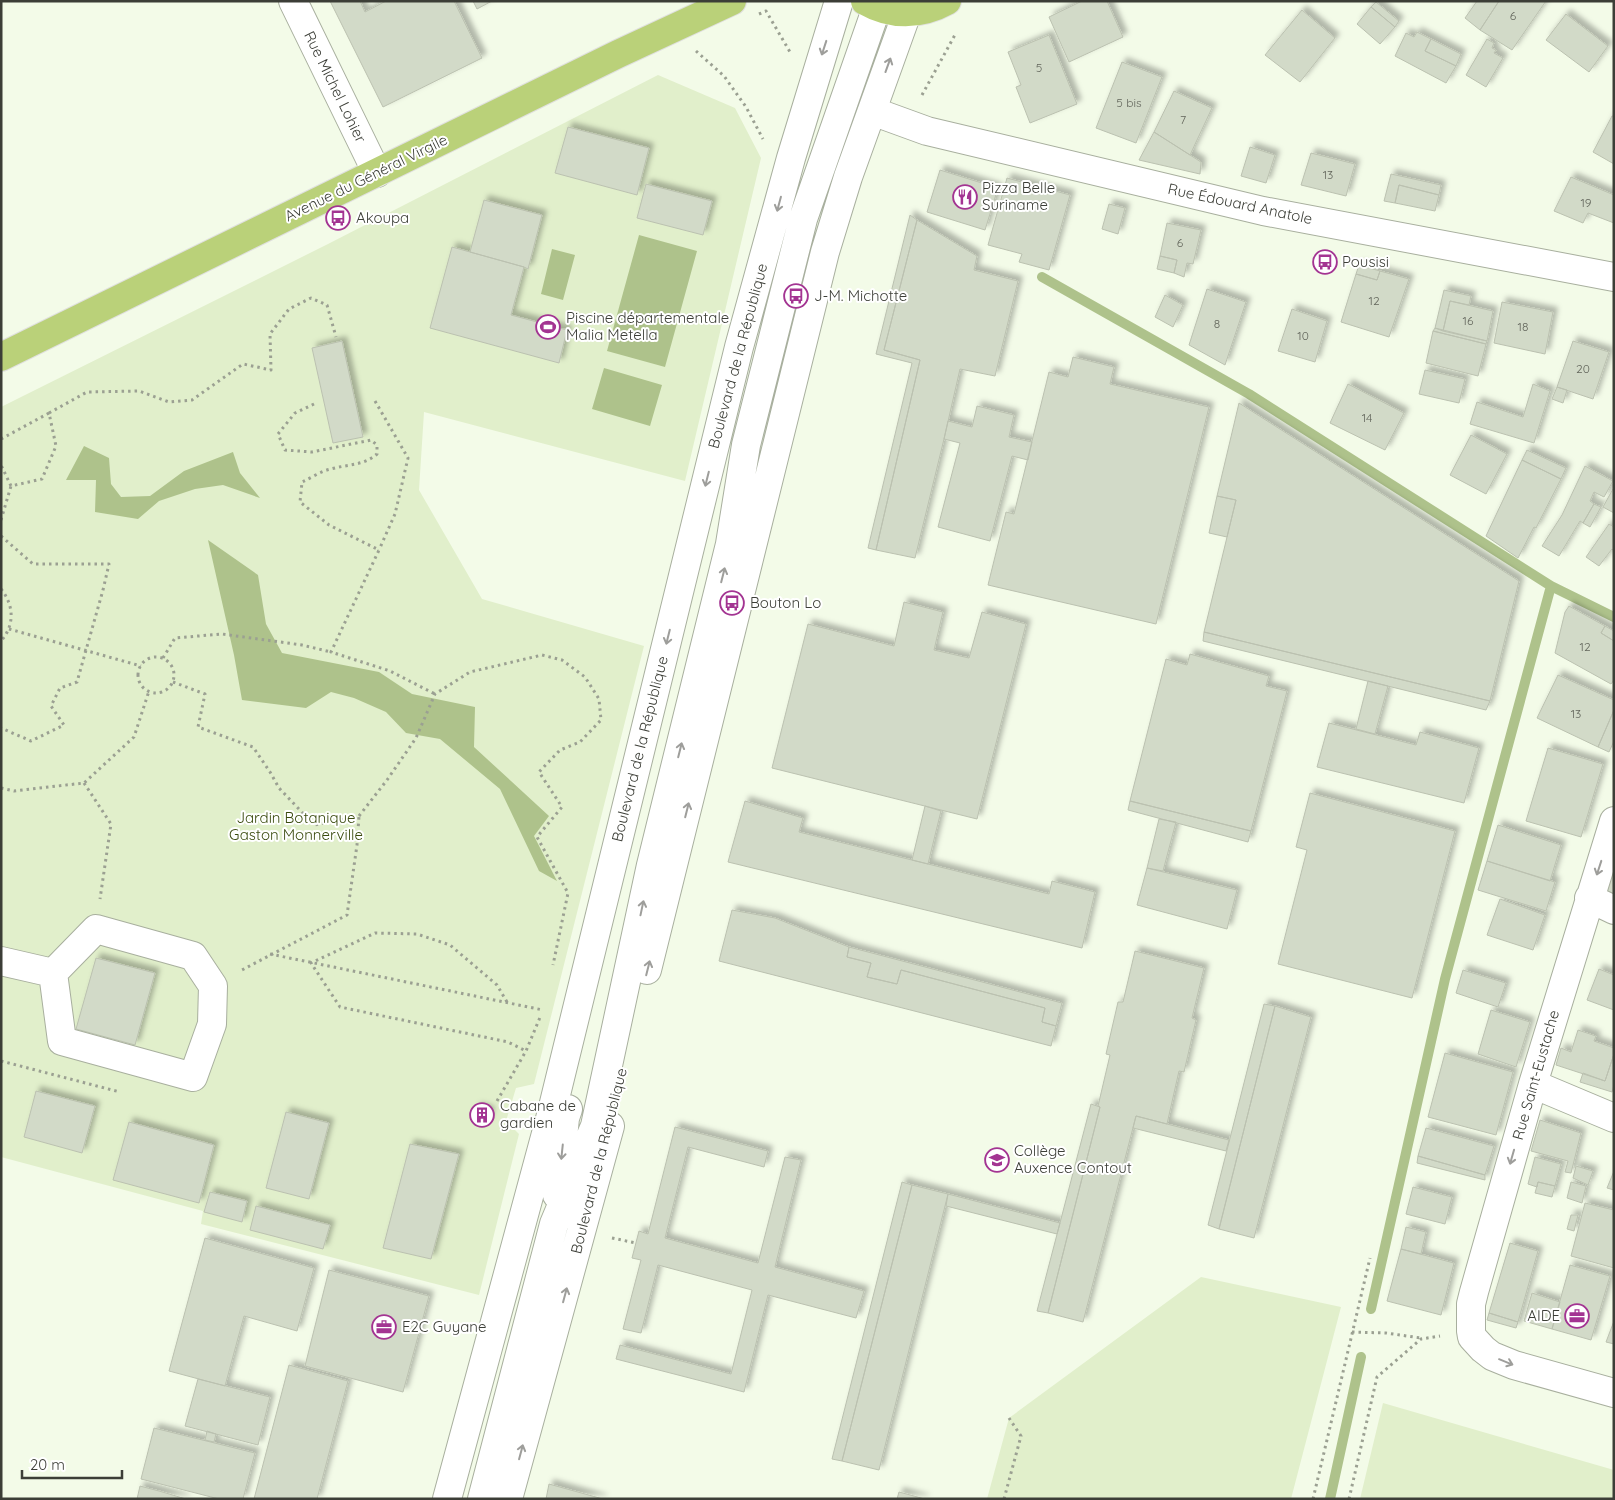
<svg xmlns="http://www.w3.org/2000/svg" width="1615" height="1500" font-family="Quicksand,sans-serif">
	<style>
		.green { fill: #e1efcb }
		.water { fill: #aec28b }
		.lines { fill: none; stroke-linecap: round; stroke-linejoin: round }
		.stream { stroke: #aec28b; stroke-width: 10 }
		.building { fill: #d2dac8; stroke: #bbc1b0; filter: url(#shadow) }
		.minor-casing { stroke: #a8af9e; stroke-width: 30 }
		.major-casing { stroke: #e0e0df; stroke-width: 30 }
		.path { stroke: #9ba092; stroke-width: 3; stroke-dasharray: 2.5 4; stroke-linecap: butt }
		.minor { stroke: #fff; stroke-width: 28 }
		.major { stroke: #bad179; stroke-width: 28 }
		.oneway { stroke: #9e9e9b }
		.labels { text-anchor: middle; stroke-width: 4; stroke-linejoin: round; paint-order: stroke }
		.number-label { font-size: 12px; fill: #62655b }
		.street-label { font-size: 15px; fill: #3c3e37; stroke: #fff }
		.poi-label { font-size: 15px; fill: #3c3e37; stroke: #fff; text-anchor: start }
		.park-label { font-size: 15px; fill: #3a4b0e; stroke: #fff }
	</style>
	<defs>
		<filter id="shadow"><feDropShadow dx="4.5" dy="-4.5" stdDeviation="2.5" flood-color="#0004"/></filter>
	</defs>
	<rect width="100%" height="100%" fill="#f3fbe8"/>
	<path class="green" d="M658,75L735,108L761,158L685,481L424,412L419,490L482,599L644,646L534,1084L516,1088L506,1121L519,1134L479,1295L201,1224L203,1211L1,1157V407L328,244Z
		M1201,1277L1341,1307L1291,1499H987L1009,1418Z
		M1383,1403L1614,1470V1499H1360Z"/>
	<path class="water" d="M639,235L697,251L665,367L607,351Z
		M552,249L575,255L563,300L541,294Z
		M604,368L662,385L650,426L592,409Z
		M84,446L109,458L111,484L121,497L150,496L184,471L233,452L240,473L260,498L223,485L195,489L159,501L138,519L95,512L96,480H66Z
		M208,540L258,575L266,624L282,653L379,672L412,694L475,707L474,747L549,816L534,836L557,881L539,871L500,789L440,739L406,733L386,712L354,698L331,692L306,708L242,700L234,655Z"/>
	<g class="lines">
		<path class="stream" d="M1042,277L1249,394L1551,586L1614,617
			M1371,1309L1445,979L1551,586
			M1330,1499L1361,1357"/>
	</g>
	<path class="building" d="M330,1H360L365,12L386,1H454L482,58L383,107Z
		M473,1H492L477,9Z
		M1082,1H1107L1123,37L1069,62L1049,17Z
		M1477,1H1499L1480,30L1465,18Z
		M1499,1H1546L1512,50L1480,30Z
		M1376,2L1399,21L1395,27L1371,7Z
		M1371,7L1395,27L1380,44L1357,24Z
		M1302,10L1335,38L1300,82L1265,55Z
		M1566,14L1608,46L1589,72L1546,40Z
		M1417,32L1431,39L1425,51L1456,66L1446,83L1395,56L1406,33L1414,37Z
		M1049,35L1077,104L1030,123L1016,87L1021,85L1008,52Z
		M1431,39L1461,54L1456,66L1425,51Z
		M1487,39L1494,43L1492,48L1496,50L1494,53L1503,58L1486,87L1466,75Z
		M1122,62L1162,77L1136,143L1096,128Z
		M1174,91L1212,108L1190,155L1154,132Z
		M1612,116H1614V164L1593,152Z
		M568,127L649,148L637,195L555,173Z
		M1154,132L1201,162L1200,174L1139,160Z
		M1250,147L1275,155L1266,183L1241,176Z
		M1311,153L1355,164L1346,196L1301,185Z
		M940,170L998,188L985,230L927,212Z
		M1391,174L1441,185L1439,195L1399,185L1395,203L1384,201Z
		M1571,177L1614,195V223L1588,213L1583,223L1554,211Z
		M1007,178L1070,195L1049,270L1019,262L1022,254L988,245Z
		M646,184L712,201L703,235L637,218Z
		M1399,185L1439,195L1435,211L1395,203Z
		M484,200L542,215L528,269L524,267L470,252Z
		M1109,204L1125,208L1118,234L1102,229Z
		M910,215L917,220L884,350L920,360L876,550L868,548L912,363L876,354Z
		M917,220L977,256L974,270L1018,281L995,376L960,369L944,439L915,558L876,550L920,360L884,350Z
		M1167,223L1201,230L1193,264L1187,263L1184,277L1174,273L1177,260L1160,256Z
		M452,247L524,267L511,315L567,330L559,363L430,328Z
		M1160,256L1177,260L1174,273L1157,269Z
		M1359,265L1380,271L1377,280L1356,274Z
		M1380,271L1409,279L1389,337L1341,322L1356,274L1377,280Z
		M1207,289L1246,302L1225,365L1189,345Z
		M1444,290L1471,296L1469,305L1450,301L1443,331L1435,328Z
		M1165,295L1183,305L1173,327L1155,317Z
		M1450,301L1493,311L1487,341L1443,331Z
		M1502,302L1553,312L1545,354L1494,343Z
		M1292,309L1327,321L1315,362L1278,351Z
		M1435,328L1487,341L1486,344L1433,331Z
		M1433,331L1486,344L1478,376L1426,363Z
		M342,341L363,437L333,443L312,348Z
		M1573,341L1609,352L1593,399L1557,387Z
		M1073,357L1114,367L1110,384L1209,407L1156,624L988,585L1006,512L1014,514L1049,372L1068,377Z
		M1425,370L1465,379L1459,403L1419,394Z
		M1348,384L1404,413L1385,450L1330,423Z
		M1533,384L1550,391L1534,443L1470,424L1477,402L1523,417Z
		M1557,387L1567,390L1563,403L1552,399Z
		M1239,403L1519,581L1490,701L1204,632L1236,500L1217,496Z
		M977,406L1014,415L1009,437L1032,442L1028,460L1012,456L990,541L938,527L960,443L944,439L948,421L972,427Z
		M1471,435L1507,454L1486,494L1450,475Z
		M1527,450L1566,468L1561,479L1522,460Z
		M1522,460L1561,479L1536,528L1534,527L1518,558L1486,536Z
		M1585,466L1613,481L1604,497L1594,492L1590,501L1594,504L1583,523L1580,521L1559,556L1542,546L1562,515Z
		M1614,487V513L1603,507Z
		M1217,496L1236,500L1227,537L1209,533Z
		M1594,504L1601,507L1590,527L1583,523Z
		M1609,524L1614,527V551L1612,549L1599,566L1586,557Z
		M904,602L943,612L934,650L969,658L982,612L1026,624L977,819L772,768L808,624L894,646Z
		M1569,606L1605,626L1601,633L1614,641V680L1611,684L1555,653L1565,612Z
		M1605,626L1614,631V641L1601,633Z
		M1204,632L1490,701L1486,710L1203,641Z
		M1190,654L1269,676L1266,686L1287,691L1251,831L1130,801L1166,659L1187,665Z
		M1558,675L1614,700V710L1598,747L1537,718Z
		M1368,681L1388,686L1375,734L1356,729Z
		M1614,710V741L1609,752L1598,747Z
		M1329,723L1416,745L1420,732L1479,748L1464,803L1317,767Z
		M1548,748L1603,764L1581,837L1526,821Z
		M1310,793L1455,831L1412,998L1278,964L1307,850L1296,847Z
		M745,801L803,818L799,832L1049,894L1052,881L1095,892L1082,948L728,862Z
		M1130,801L1251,831L1248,842L1128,810Z
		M925,806L941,811L928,864L912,860Z
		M1159,819L1176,822L1163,871L1147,868Z
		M1498,825L1561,845L1550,881L1487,861Z
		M1487,861L1555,882L1546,911L1478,890Z
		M1614,863V897L1604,893Z
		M1147,868L1237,890L1227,929L1137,905Z
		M1500,899L1545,915L1533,950L1487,935Z
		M732,910L775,918L849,947L847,957L871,963L867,977L897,984L901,970L1045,1008L1042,1022L1056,1026L1051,1046L719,961Z
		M849,947L1062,1003L1056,1026L1042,1022L1045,1008L901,970L897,984L867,977L871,963L847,957Z
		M1135,951L1204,968L1192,1018L1196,1020L1184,1072L1179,1071L1167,1124L1136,1116L1083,1322L1048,1313L1100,1107L1098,1106L1110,1055L1106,1054L1118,1002H1123Z
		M96,958L155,973L135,1045L76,1029Z
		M1599,969L1614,975V1010L1587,1000Z
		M1463,970L1506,983L1498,1007L1456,993Z
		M1264,1004L1275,1006L1219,1229L1208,1225Z
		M1275,1006L1311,1017L1254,1238L1219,1229Z
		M1491,1010L1530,1022L1516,1067L1478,1054Z
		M1578,1030L1596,1036L1594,1041L1614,1048V1054L1605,1081L1556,1065L1561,1048L1571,1052Z
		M1445,1053L1513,1072L1496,1135L1428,1117Z
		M1614,1054V1085L1612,1092L1580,1082L1583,1073L1605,1081Z
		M36,1091L95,1106L82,1153L24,1137Z
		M1091,1104L1100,1107L1048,1313L1037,1311Z
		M477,1107L490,1111L487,1122L473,1119Z
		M286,1112L329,1123L309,1199L266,1188Z
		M1136,1116L1229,1140L1226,1151L1133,1128Z
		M1540,1120L1581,1133L1571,1173L1565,1172L1568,1161L1531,1151Z
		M129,1122L214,1145L199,1203L113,1180Z
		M675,1127L768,1151L764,1167L688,1147L665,1238L758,1263L785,1157L801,1160L775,1267L864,1291L856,1318L768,1295L744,1392L616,1359L620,1345L731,1374L752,1290L658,1265L641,1333L623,1329L641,1260L632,1258L639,1231L648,1234Z
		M1426,1128L1494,1146L1485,1175L1418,1156Z
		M410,1144L459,1154L431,1259L383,1248Z
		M1418,1156L1485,1175V1180L1417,1163Z
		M1535,1157L1561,1164L1555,1186L1538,1182L1537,1187L1528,1184Z
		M1576,1166L1593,1171L1588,1185L1573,1178Z
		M1614,1171V1190L1607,1188Z
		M902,1182L912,1185L842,1461L832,1459Z
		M1538,1182L1555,1186L1552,1197L1535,1193Z
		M1571,1182L1586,1186L1582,1203L1567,1198Z
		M912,1185L948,1194L879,1470L842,1461Z
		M1413,1187L1452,1197L1445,1224L1406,1214Z
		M210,1192L247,1201L242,1222L204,1212Z
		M948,1194L1060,1223L1057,1234L946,1206Z
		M1585,1203L1614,1210V1268L1571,1256Z
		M256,1206L330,1225L323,1249L250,1230Z
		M1571,1215H1578L1574,1231L1567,1229Z
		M1406,1227L1426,1232L1421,1254L1401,1249Z
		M205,1238L314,1268L297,1331L244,1316L225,1386L169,1371Z
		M1510,1243L1538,1251L1518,1322L1489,1313Z
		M1401,1249L1454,1263L1441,1315L1387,1301Z
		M1570,1265L1610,1276L1591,1340L1552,1329Z
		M329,1270L429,1296L403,1392L305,1366Z
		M1532,1293L1560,1302L1552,1329L1524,1321Z
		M1489,1313L1518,1322L1516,1328L1487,1320Z
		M1614,1321V1344L1606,1342Z
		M289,1365L348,1381L317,1499H254Z
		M198,1379L270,1397L258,1445L185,1426Z
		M154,1428L255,1453L243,1499H219L141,1479Z
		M207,1431L216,1434L214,1442L205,1440Z
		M549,1484L603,1499H546Z
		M140,1486L159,1491L186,1499H137Z
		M899,1492L925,1499H897Z"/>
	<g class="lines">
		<g class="minor-casing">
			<path id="minor" d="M293,1L377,173
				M872,111L927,131L1263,211L1614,277
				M1614,821L1533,1084L1474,1292L1471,1304V1331L1472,1337L1483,1349L1492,1356L1514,1365L1614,1393
				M1589,898L1614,910
				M96,929L193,956L213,986L212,1024L193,1077L62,1041L53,973Z
				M1,961L53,973
				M647,970L825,252L848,177L907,13
				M1533,1084L1614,1118
				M557,1195L565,1118L568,1109
				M447,1499L551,1115L739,347L791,158L839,1
				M482,1499L554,1224L595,1126L651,865L730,544L746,445L803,219L879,1
				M508,1499L610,1126"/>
		</g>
		<g class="major-casing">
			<path id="major" d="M865,1C891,16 920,16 947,1
				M1,357L618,54L732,1"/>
		</g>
		<path class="path" d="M759,14L766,11L790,52
			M696,51L724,76L746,107L763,139
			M922,95L956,33
			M375,401L408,458L395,514L379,550
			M314,404L295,413L278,434L285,450L312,452L371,440L377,445V454C363,466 348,464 331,469C321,471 311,478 302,482L300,502L329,525L379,550L331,652L390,671L435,694
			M49,413L87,392L139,391L169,402L192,400L243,364L271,370L270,334L289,309L311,298L327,305L336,337
			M1,439L49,413L56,446L42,479L11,486L1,465
			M1,520L11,486
			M1,536L33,564H109L103,590L77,682L60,688L51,706L64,725L31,741L1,728
			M1,589C14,605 15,625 1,641
			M9,629L141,666
			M138 675a18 18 0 1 1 36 0a18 18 0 1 1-36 0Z
			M163,658L175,638L222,634L302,645L331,652
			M173,682L205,694L198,727L253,747L270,772L279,788L314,825L359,816L357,845L347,915L240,971
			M84,783L111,824L100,899
			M1,788L14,791L84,783L134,737L149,691
			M359,816L387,780L416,738L435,694L470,672L542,655L562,660L585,677L599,699L601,720L580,742L560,750L539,772L562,807L537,837L568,893L553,965
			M270,954L543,1010
			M507,1002L497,985L450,945L417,934L375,933L311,963L340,1007L508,1042L526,1051
			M1,1061L120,1092
			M497,1101L526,1051L541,1015
			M612,1238L636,1243
			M1352,1332L1386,1333L1421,1338
			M1004,1499L1021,1436L1009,1418
			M1313,1499L1370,1258
			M1349,1499L1377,1377L1421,1339L1440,1336"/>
		<use href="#minor" class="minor"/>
		<use href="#major" class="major"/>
	</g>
	<defs><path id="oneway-shaft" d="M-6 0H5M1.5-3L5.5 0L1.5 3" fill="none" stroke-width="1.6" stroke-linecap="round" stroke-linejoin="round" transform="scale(1.25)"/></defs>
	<g class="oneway">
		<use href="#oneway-shaft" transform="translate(824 48) rotate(108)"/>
		<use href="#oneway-shaft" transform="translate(888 65) rotate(-70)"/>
		<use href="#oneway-shaft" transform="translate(779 204) rotate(105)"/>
		<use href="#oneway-shaft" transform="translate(707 479) rotate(104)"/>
		<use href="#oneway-shaft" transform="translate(723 575) rotate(-76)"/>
		<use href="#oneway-shaft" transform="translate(668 637) rotate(104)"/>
		<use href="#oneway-shaft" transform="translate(680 750) rotate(-76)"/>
		<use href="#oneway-shaft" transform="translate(687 810) rotate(-76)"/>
		<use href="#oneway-shaft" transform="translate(1599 868) rotate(108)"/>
		<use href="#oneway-shaft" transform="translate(642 908) rotate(-78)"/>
		<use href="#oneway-shaft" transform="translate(648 968) rotate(-76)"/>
		<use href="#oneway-shaft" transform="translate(562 1152) rotate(96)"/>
		<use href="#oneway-shaft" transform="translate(1512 1157) rotate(106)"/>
		<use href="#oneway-shaft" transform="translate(565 1295) rotate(-75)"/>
		<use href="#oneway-shaft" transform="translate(1506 1362) rotate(22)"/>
		<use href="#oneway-shaft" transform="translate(521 1452) rotate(-75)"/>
	</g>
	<defs>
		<g id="restaurant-ring" transform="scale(1.25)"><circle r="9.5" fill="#fff" stroke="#a33492" stroke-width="1.5"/><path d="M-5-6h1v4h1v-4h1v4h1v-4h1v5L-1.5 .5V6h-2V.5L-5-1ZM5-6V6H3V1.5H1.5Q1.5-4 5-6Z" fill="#a33492"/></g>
		<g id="bus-ring" transform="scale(1.25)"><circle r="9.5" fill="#fff" stroke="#a33492" stroke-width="1.5"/><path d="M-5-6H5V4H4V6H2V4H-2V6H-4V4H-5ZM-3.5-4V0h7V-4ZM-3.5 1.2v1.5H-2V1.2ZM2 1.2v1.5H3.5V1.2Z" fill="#a33492"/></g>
		<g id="stadium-ring" transform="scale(1.25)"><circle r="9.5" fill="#fff" stroke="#a33492" stroke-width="1.5"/><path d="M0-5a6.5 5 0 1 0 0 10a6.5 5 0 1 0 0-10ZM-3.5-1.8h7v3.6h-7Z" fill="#a33492"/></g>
		<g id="building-ring" transform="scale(1.25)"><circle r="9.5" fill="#fff" stroke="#a33492" stroke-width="1.5"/><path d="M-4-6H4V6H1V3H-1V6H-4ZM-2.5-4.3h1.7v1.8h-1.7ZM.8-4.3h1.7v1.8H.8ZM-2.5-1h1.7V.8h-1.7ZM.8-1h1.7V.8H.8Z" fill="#a33492"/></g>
		<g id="school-ring" transform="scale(1.25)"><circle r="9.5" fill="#fff" stroke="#a33492" stroke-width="1.5"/><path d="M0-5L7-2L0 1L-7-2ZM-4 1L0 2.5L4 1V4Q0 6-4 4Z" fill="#a33492"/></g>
		<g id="office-ring" transform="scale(1.25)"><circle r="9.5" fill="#fff" stroke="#a33492" stroke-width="1.5"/><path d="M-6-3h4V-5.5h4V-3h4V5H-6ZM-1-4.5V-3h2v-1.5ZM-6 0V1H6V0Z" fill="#a33492"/></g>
	</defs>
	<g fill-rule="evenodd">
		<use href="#restaurant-ring" x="965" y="197"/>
		<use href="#bus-ring" x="338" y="218"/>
		<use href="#bus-ring" x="1325" y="262"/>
		<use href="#bus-ring" x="796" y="296"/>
		<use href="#stadium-ring" x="548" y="327"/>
		<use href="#bus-ring" x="732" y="603"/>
		<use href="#building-ring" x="482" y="1115"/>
		<use href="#school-ring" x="997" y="1160"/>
		<use href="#office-ring" x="1577" y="1316"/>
		<use href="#office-ring" x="384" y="1327"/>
	</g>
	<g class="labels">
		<g class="number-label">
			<text x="1513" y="20">6</text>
			<text x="1039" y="72">5</text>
			<text x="1129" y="107">5 bis</text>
			<text x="1183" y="124">7</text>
			<text x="1328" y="179">13</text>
			<text x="1586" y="207">19</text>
			<text x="1180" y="247">6</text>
			<text x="1374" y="305">12</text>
			<text x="1468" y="325">16</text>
			<text x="1217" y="328">8</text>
			<text x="1523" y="331">18</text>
			<text x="1303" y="340">10</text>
			<text x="1583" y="373">20</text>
			<text x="1367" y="422">14</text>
			<text x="1585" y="651">12</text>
			<text x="1576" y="718">13</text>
		</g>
		<g class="street-label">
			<text transform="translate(335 87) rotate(64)" y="5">Rue Michel Lohier</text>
			<text transform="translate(366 178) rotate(-26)" y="5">Avenue du Général Virgile</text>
			<text transform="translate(1240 204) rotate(12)" y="5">Rue Édouard Anatole</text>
			<text transform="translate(738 356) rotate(-75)" y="5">Boulevard de la République</text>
			<text transform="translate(640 749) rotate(-76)" y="5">Boulevard de la République</text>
			<text transform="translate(1536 1075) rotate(-74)" y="5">Rue Saint-Eustache</text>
			<text transform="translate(599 1161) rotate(-76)" y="5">Boulevard de la République</text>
		</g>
		<g class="poi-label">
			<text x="982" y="193">Pizza Belle<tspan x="982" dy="17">Suriname</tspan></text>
			<text x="356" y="223">Akoupa</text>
			<text x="1342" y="267">Pousisi</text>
			<text x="814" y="301">J-M. Michotte</text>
			<text x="566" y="323">Piscine départementale<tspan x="566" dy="17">Malia Metella</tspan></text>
			<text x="750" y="608">Bouton Lo</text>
			<text x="500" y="1111">Cabane de<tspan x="500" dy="17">gardien</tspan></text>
			<text x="1014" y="1156">Collège<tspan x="1014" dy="17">Auxence Contout</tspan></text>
			<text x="1560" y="1321" text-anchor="end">AIDE</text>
			<text x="402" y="1332">E2C Guyane</text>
		</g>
		<g class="park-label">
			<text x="296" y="823">Jardin Botanique<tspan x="296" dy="17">Gaston Monnerville</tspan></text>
		</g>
	</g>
	<rect width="1615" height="1500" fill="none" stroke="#3c3e37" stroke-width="5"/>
	<path d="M22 1470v8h100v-8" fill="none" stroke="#3c3e37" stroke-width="2.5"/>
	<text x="30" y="1470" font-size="15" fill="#3c3e37" stroke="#ffffff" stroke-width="4" paint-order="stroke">20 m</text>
</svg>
